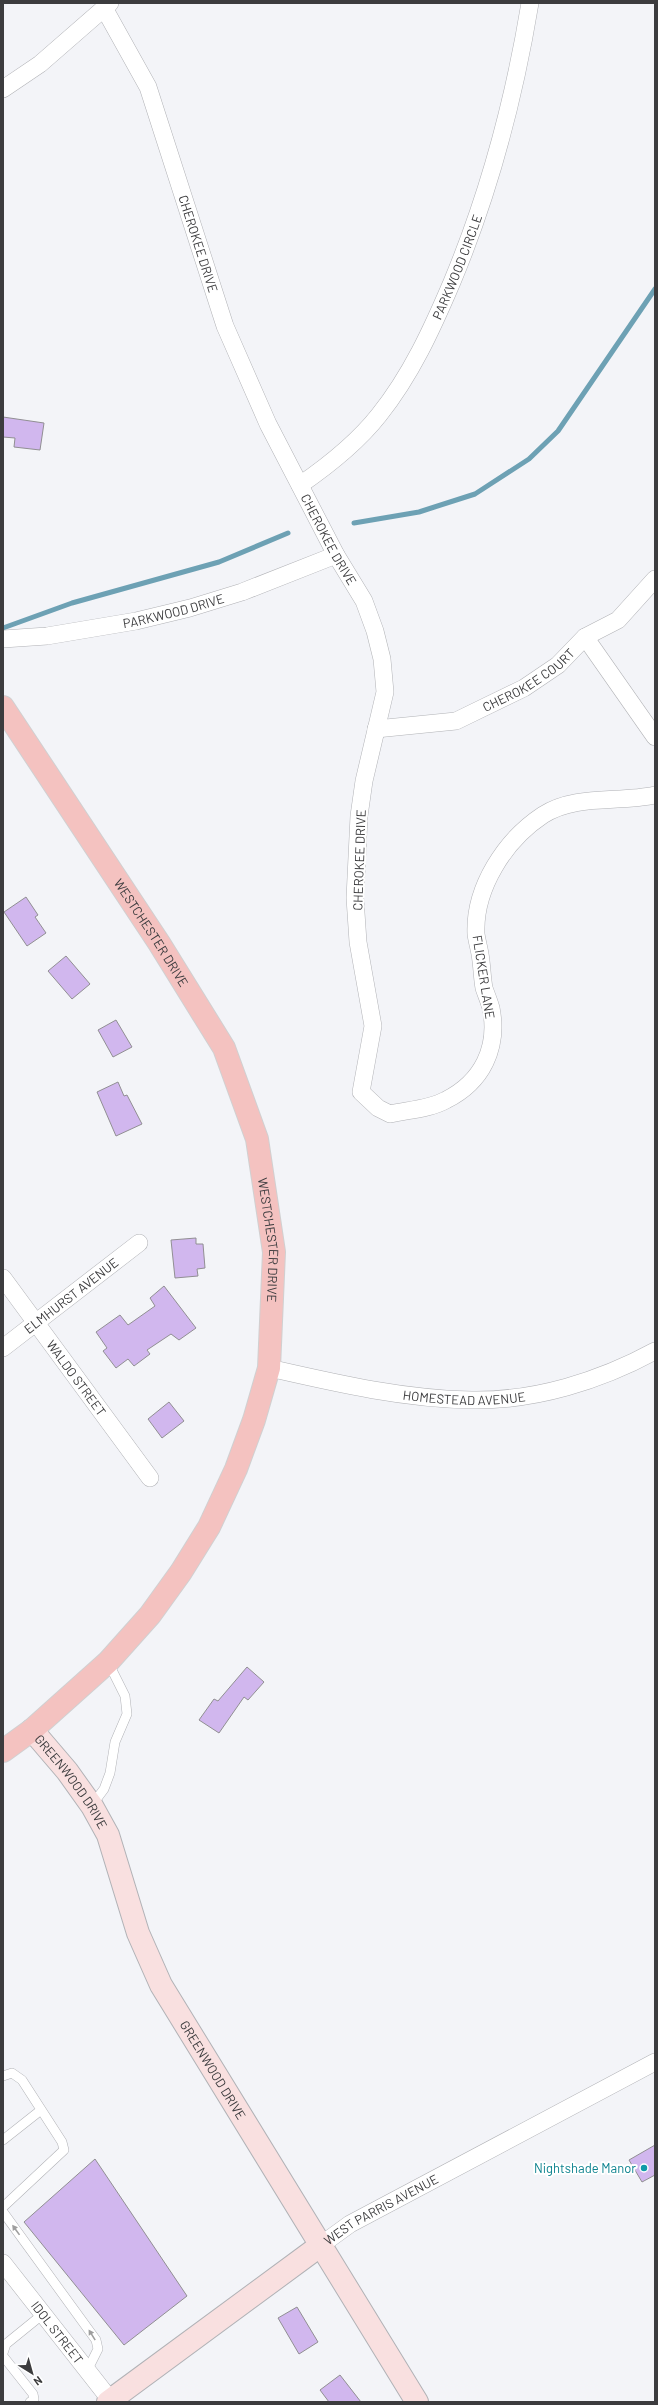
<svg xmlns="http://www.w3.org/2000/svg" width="658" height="2405" font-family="Barlow,sans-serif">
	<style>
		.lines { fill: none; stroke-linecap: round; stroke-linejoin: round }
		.stream { stroke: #6da1b4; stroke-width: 5 }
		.building { fill: #d1b7ee; stroke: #918f93 }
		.lane-casing { stroke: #b1b2b6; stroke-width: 10 }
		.street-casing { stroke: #b1b2b6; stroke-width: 18 }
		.secondary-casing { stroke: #b1b2b6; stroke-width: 24 }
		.primary-casing { stroke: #d0d0d1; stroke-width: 24 }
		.lane { stroke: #fff; stroke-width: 9 }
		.street { stroke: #fff; stroke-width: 17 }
		.secondary { stroke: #f9e0e0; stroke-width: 22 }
		.primary { stroke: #f4c2c0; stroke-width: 22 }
		.oneway { fill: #9e9e9e }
		.culture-dot { fill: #0f9aa8; stroke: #fff; stroke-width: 1.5 }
		.labels { text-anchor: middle; stroke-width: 4; stroke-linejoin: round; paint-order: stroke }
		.street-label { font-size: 13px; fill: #3c3c3e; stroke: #fff }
		.culture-label { font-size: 13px; fill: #0d838f; stroke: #fff; text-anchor: end }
	</style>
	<rect width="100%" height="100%" fill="#f3f4f8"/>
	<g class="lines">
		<path class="stream" d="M354,523L419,512L475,494L529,459L558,431L655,289
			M3,628L72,603L219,562L288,533"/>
	</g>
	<path class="building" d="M3,417L44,423L40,450L14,447L15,438L3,437Z
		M26,897L38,915L35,917L46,933L27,946L4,912Z
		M66,956L90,984L72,999L48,971Z
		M116,1020L132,1047L113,1057L98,1030Z
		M118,1082L124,1096L127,1095L142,1124L116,1136L97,1092Z
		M196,1238V1244H203L205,1268L197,1269L198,1276L175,1278L171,1240Z
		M164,1286L196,1328L179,1340L171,1334L147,1350L150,1354L134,1366L128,1359L116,1368L103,1351L107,1348L96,1332L120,1315L128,1325L155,1306L150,1298Z
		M169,1402L184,1421L162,1438L148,1419Z
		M247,1667L264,1682L248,1700L244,1697L219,1733L199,1720L214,1699L218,1701Z
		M655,2145V2175L642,2182L629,2160Z
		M95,2159L187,2296L124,2345L24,2222Z
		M297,2307L318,2342L299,2354L278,2318Z
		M340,2375L361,2402H329L320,2390Z"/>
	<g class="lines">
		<g class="lane-casing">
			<path id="lane" d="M92,1805L104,1789L110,1773L115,1742L127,1714L125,1696L108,1662
				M3,2076L12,2073L22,2080L62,2142L64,2150L3,2207
				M3,2140L41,2110
				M3,2212L96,2340L98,2349L87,2371
				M3,2353L6,2344L43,2314
				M3,2356L33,2394L34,2399L30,2402"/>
		</g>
		<g class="street-casing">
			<g id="street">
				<path id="s1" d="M104,8L148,87L225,326L268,424L336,555L364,601L375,631L382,659L385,692L364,781L359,816L355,898L358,942L373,1026L361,1092L378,1108L390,1114C407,1110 430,1109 446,1100C482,1082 499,1048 491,1008C489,1001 486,994 484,988C482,977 482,965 480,954C479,948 477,941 476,934C474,888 505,840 543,815C575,794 619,803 655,795"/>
				<path d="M3,89L40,64L110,3"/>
				<path id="s2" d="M300,485C329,465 357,443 379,415C411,375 432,329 452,282C490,191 514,100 530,3"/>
				<path d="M585,637L655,737"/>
				<path id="s3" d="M3,639L47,636L136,621L190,608L242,592L336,555"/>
				<path id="s4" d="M376,729L456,721L524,688L558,665L585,637L618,620L655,579"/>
				<path id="s5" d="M3,1278L150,1478"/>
				<path id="s6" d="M3,1348L139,1243"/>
				<path id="s7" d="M269,1368C335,1383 403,1399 472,1400C535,1401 600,1381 655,1351"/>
				<path id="s8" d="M321,2245L350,2224L655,2062"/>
				<path id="s9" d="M3,2263L112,2402"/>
			</g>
		</g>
		<g class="secondary-casing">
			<g id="secondary">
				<path id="s10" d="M32,1730L67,1771L92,1806L108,1835L138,1933L161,1985L417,2402"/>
				<path d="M108,2402L321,2245"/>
			</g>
		</g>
		<g class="primary-casing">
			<g id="primary">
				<path id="s11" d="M3,707L159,943L224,1048L257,1139L274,1252L269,1368L254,1420L236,1469L209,1527L181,1572L150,1615L108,1662L32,1730L3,1751"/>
			</g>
		</g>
		<use href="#lane" class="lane"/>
		<use href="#street" class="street"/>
		<use href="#secondary" class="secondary"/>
		<use href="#primary" class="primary"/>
	</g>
	<defs><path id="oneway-solid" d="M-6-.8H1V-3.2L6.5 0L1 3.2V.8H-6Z"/></defs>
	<g class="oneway">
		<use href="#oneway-solid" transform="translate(16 2230) rotate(-126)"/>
		<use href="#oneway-solid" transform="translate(92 2335) rotate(-122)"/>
	</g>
	<circle class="culture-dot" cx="644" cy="2168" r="4"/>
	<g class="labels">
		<g class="street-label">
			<text dy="5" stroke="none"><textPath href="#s1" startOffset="255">CHEROKEE DRIVE</textPath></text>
			<text dy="5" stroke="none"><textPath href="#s2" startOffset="274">PARKWOOD CIRCLE</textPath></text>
			<text dy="5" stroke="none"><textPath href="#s1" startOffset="579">CHEROKEE DRIVE</textPath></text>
			<text dy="5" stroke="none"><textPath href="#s3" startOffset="173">PARKWOOD DRIVE</textPath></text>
			<text dy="5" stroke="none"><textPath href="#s4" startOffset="164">CHEROKEE COURT</textPath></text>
			<text transform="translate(359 860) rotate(-88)" y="5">CHEROKEE DRIVE</text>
			<text dy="5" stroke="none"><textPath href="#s11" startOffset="270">WESTCHESTER DRIVE</textPath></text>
			<text transform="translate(484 977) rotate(81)" y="5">FLICKER LANE</text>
			<text dy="5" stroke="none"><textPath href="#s11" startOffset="605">WESTCHESTER DRIVE</textPath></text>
			<text dy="5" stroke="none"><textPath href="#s6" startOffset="86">ELMHURST AVENUE</textPath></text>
			<text dy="5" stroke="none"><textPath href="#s5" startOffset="124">WALDO STREET</textPath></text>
			<text dy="5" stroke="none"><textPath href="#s7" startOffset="198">HOMESTEAD AVENUE</textPath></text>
			<text dy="5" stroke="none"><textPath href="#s10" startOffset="65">GREENWOOD DRIVE</textPath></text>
			<text dy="5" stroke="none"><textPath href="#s10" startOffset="389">GREENWOOD DRIVE</textPath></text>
			<text dy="5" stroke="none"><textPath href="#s8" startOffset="70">WEST PARRIS AVENUE</textPath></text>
			<text dy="5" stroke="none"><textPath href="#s9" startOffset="88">IDOL STREET</textPath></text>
		</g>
		<g class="culture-label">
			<text x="636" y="2173">Nightshade Manor</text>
		</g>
	</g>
	<rect width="658" height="2405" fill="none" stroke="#3c3c3e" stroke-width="8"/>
	<g transform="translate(32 2373) rotate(143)" stroke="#ffffff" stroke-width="3" paint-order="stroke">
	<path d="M0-3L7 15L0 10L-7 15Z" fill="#3c3c3e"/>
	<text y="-6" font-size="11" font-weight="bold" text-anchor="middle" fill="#3c3c3e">N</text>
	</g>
</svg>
